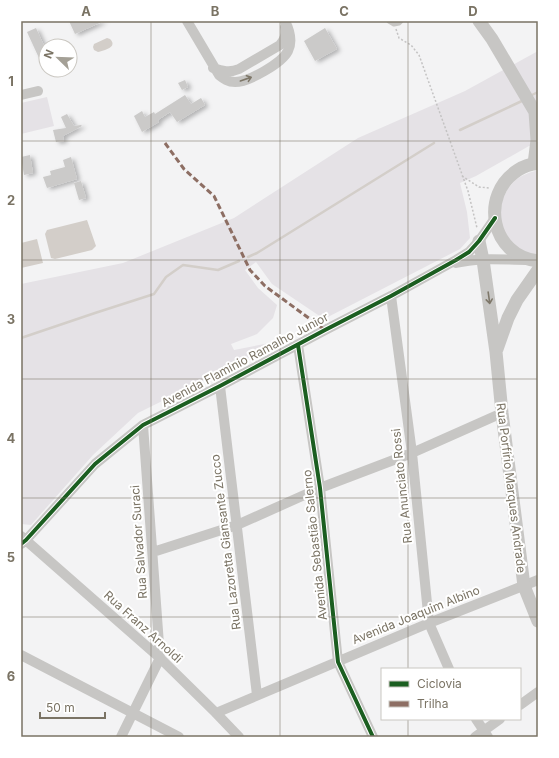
<svg xmlns="http://www.w3.org/2000/svg" width="559" height="758" font-family="Inter,sans-serif">
	<style>
		.green { fill: #e5e2e6 }
		.water { fill: #d3cec9 }
		.lines { fill: none; stroke-linecap: round; stroke-linejoin: round }
		.stream { stroke: #d3cec9; stroke-width: 2.5 }
		.building { fill: #cbcac9; filter: url(#shadow) }
		.path { stroke: #c4c3c3; stroke-width: 1.5; stroke-dasharray: 2 2; stroke-linecap: butt }
		.service { stroke: #c7c6c4; stroke-width: 5 }
		.minor { stroke: #c7c6c4; stroke-width: 10 }
		.tertiary { stroke: #c7c6c4; stroke-width: 13 }
		.quiet { stroke: #8d6e63; stroke-width: 3; stroke-dasharray: 6 3; stroke-linecap: butt }
		.cycleway-casing { stroke: #fff; stroke-width: 6 }
		.cycleway { stroke: #1b5e20; stroke-width: 4 }
		.oneway { stroke: #7e7769 }
		.grid { fill: none; stroke: #7a7364; stroke-width: 1; stroke-opacity: 0.55 }
		.labels { text-anchor: middle; stroke-width: 4; stroke-linejoin: round; paint-order: stroke }
		.street-label { font-size: 12px; fill: #7a7364; stroke: #fff }
		.neatline { fill: none; stroke: #7a7364; stroke-width: 1.5 }
		.grid-label { font-size: 13px; text-anchor: middle; font-weight: bold; fill: #7a7364 }
	</style>
	<defs>
		<filter id="shadow"><feDropShadow dx="3.5" dy="2" stdDeviation="2" flood-color="#0004"/></filter>
	</defs>
	<rect width="100%" height="100%" fill="#f3f3f4"/>
	<path class="green" d="M538,51V146H529L476,176L460,183L467,212L470,238L460,249L324,319L272,284L256,262L245,270L258,288L277,305L273,318L257,334L231,344L234,350L285,340L138,413L93,455L31,525L21,524V284L123,263L234,218L358,138L465,91Z
		M47,97L54,126L21,134V103Z
		M538,170V256C533,255 527,254 523,251C498,239 494,205 511,185C518,176 528,173 538,170Z"/>
	<path class="water" d="M107,38L110,39C118,47 105,50 98,52L94,50L93,47L94,44Z
		M87,220L96,246L92,250L55,259L51,258L45,234L47,230Z
		M37,239L43,263L21,268V243Z"/>
	<g class="lines">
		<path class="stream" d="M530,96L538,92
			M460,130L524,100
			M248,257L257,253L434,143
			M21,338L95,313L154,294L166,277L183,265L218,270L239,261"/>
	</g>
	<path class="building" d="M69,21H104L75,34Z
		M36,28L46,50V55L39,58L27,32Z
		M325,28L337,49L315,61L304,41Z
		M185,80L188,87L182,90L178,83Z
		M185,95L191,104L201,98L205,105L177,122L170,112L158,120L159,122L142,132L134,116L142,111L145,117L154,112L155,114Z
		M67,114L74,126L81,125L82,126L63,136L64,141L56,142L53,130L66,128L61,117Z
		M30,155L33,173L24,175L21,157Z
		M71,157L77,179L47,188L43,177L51,175L50,171L65,167L63,160Z
		M81,181L86,198L79,200L74,183Z"/>
	<g class="lines">
		<path class="path" d="M396,29L399,38L411,45L419,55L468,191L477,228
			M462,176L479,187L489,188"/>
		<path class="service" d="M389,21L394,24L399,23L401,21"/>
		<path class="minor" d="M187,21L219,75C224,79 228,82 235,82C249,82 282,63 288,51C293,41 290,31 285,21
			M213,68C222,71 230,73 239,69L280,45C285,39 286,35 285,27
			M21,95L38,91
			M456,263C480,257 503,260 528,260
			M391,296L412,453L429,623L449,669
			M298,345L320,488L338,662L373,737
			M220,386L257,695
			M21,536L160,658L216,713L239,737
			M21,544L26,540L95,464L143,425L220,386L325,330L391,296L456,260L469,252L479,241L495,218
			M153,552L237,525L320,488L412,453L502,413
			M21,655L179,737
			M520,705L538,692
			M216,713L429,623L538,580
			M476,719L488,737
			M121,737L160,658L143,425
			M475,737L500,719"/>
		<path class="tertiary" d="M479,21L492,39L538,117
			M538,163C531,164 524,166 518,170C479,195 491,256 538,261
			M534,164L537,140L535,112
			M479,241L483,260L496,352L502,413L524,586L538,621
			M497,349L508,318L517,300L538,270"/>
		<path class="quiet" d="M165,143L184,169L214,196L250,270L265,286L325,330"/>
		<g class="cycleway-casing">
			<path id="cycleway" d="M298,345L320,488L338,662L373,737
				M21,544L26,540L95,464L143,425L220,386L325,330L391,296L456,260L469,252L479,241L495,218"/>
		</g>
		<use href="#cycleway" class="cycleway"/>
	</g>
	<defs><path id="oneway-shaft" d="M-6 0H5M1.5-3L5.5 0L1.5 3" fill="none" stroke-width="1.6" stroke-linecap="round" stroke-linejoin="round"/></defs>
	<g class="oneway">
		<use href="#oneway-shaft" transform="translate(246 79) rotate(-19)"/>
		<use href="#oneway-shaft" transform="translate(489 298) rotate(82)"/>
	</g>
	<path class="grid" d="M151,21V737M280,21V737M408,21V669M21,141H538M21,260H538M21,379H538M21,498H538M21,617H538M408,719V737"/>
	<g class="labels">
		<g class="street-label">
			<text transform="translate(245 360) rotate(-28)" y="4">Avenida Flaminio Ramalho Junior</text>
			<text transform="translate(402 486) rotate(-96)" y="4">Rua Anunciato Rossi</text>
			<text transform="translate(511 488) rotate(83)" y="4">Rua Porfírio Marques Andrade</text>
			<text transform="translate(139 542) rotate(-94)" y="4">Rua Salvador Suraci</text>
			<text transform="translate(226 542) rotate(-97)" y="4">Rua Lazoretta Giansante Zucco</text>
			<text transform="translate(315 545) rotate(-96)" y="4">Avenida Sebastião Salerno</text>
			<text transform="translate(416 615) rotate(-22)" y="4">Avenida Joaquim Albino</text>
			<text transform="translate(143 627) rotate(42)" y="4">Rua Franz Arnoldi</text>
		</g>
	</g>
	<rect width="559" height="758" fill="none" stroke="#ffffff" stroke-width="44"/>
	<rect x="381" y="668" width="140" height="52" fill="#ffffff" stroke="#cac7c1"/>
	<rect x="389" y="681" width="20" height="6" fill="#1b5e20" stroke="#cac7c1"/>
	<text x="417" y="688" font-size="12" fill="#7a7364">Ciclovia</text>
	<rect x="389" y="701" width="20" height="6" fill="#8d6e63" stroke="#cac7c1"/>
	<text x="417" y="708" font-size="12" fill="#7a7364">Trilha</text>
	<g transform="translate(58 58) rotate(293)"><circle r="19" fill="#ffffff" stroke="#cac7c1"/>
	<path d="M0-3L7 15L0 10L-7 15Z" fill="#a4a096"/>
	<text y="-6" font-size="11" font-weight="bold" text-anchor="middle" fill="#7a7364">N</text>
	</g>
	<path d="M40 712v6h65v-6" fill="none" stroke="#7a7364" stroke-width="2"/>
	<text x="46" y="712" font-size="12" fill="#7a7364" stroke="#ffffff" stroke-width="3" paint-order="stroke">50 m</text>
	<rect x="22" y="22" width="515" height="714" class="neatline"/>
	<g class="grid-label">
		<text x="86" y="16">A</text>
		<text x="215" y="16">B</text>
		<text x="344" y="16">C</text>
		<text x="473" y="16">D</text>
		<text x="11" y="86">1</text>
		<text x="11" y="205">2</text>
		<text x="11" y="324">3</text>
		<text x="11" y="443">4</text>
		<text x="11" y="562">5</text>
		<text x="11" y="681">6</text>
	</g>
</svg>
